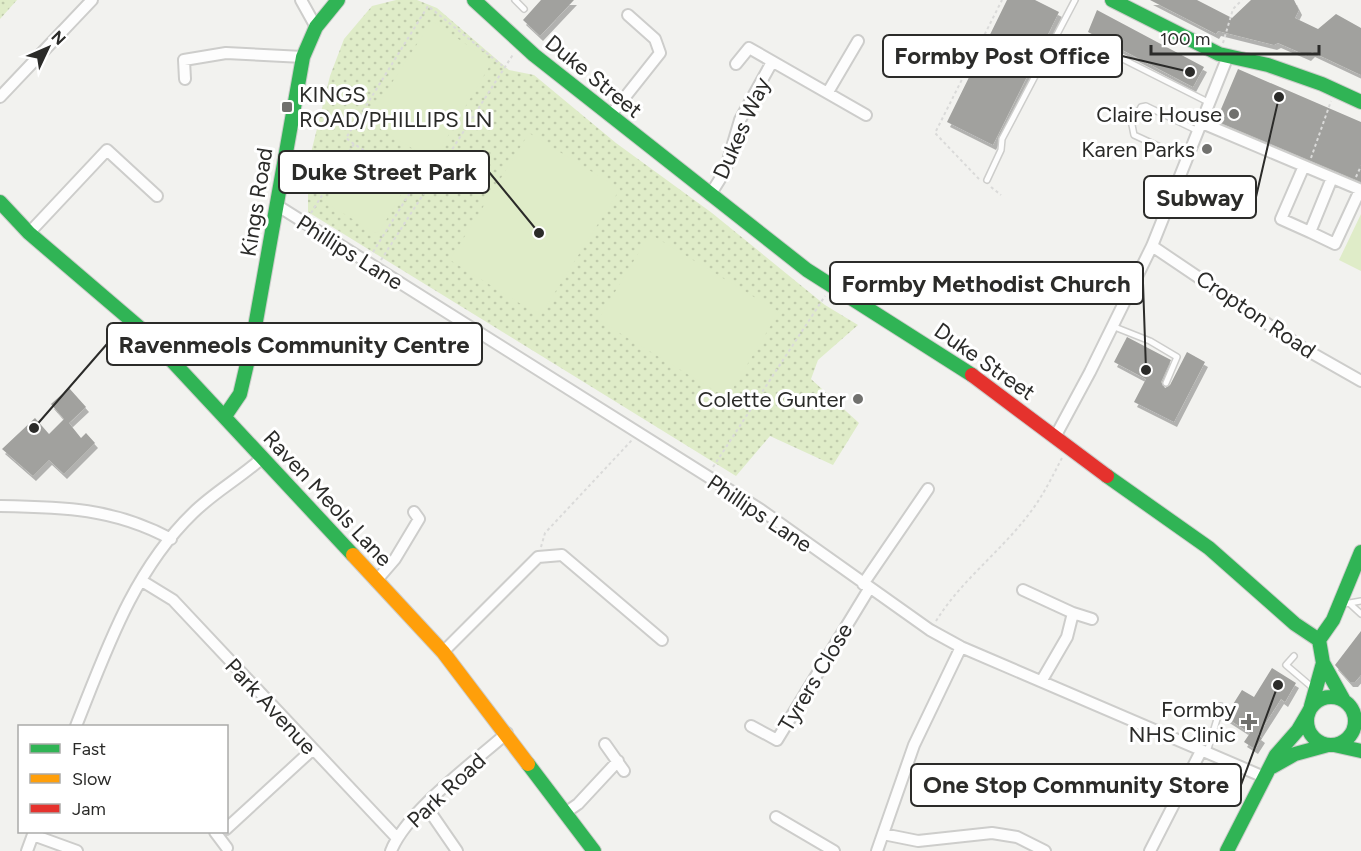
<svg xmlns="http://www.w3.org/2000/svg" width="1361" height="851" font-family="Figtree,sans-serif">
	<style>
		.grass { fill: url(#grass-dots) }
		.pitch { fill: #dfecc8 }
		.building { fill: #a1a19e; filter: url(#shadow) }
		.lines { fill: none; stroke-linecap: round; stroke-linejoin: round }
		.lane-casing { stroke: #cdcdcb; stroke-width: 8 }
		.street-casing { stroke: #cdcdcb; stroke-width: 14 }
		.fast-casing { stroke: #cdcdcb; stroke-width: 16 }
		.slow-casing { stroke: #cdcdcb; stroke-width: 16 }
		.jam-casing { stroke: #cdcdcb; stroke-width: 16 }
		.path { stroke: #dadad9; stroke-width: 2; stroke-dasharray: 3 3; stroke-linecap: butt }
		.lane { stroke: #fdfdfd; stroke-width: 5 }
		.street { stroke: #fdfdfd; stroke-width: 10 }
		.fast { stroke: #30b455; stroke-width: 14 }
		.slow { stroke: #ff9f0a; stroke-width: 14 }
		.jam { stroke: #e5322d; stroke-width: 14 }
		.poi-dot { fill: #71716e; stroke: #fff; stroke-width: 2 }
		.labels { text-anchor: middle; stroke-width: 6; stroke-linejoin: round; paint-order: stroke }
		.street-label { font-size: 22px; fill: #2b2b29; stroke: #fff }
		.poi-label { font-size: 22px; fill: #2b2b29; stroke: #fff; text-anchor: end }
		.leader { fill: none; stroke: #2b2b29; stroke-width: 2 }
		.callout-dot { fill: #2b2b29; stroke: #fff; stroke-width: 2 }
		.callout { fill: #fff; stroke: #2b2b29; stroke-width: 2 }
		.callout-label { font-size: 24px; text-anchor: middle; font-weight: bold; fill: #2b2b29 }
	</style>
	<defs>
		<pattern id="grass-dots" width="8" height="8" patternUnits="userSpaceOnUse" patternTransform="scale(1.5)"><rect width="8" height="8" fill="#dfecc8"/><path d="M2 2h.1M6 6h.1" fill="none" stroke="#c0cbac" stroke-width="1.8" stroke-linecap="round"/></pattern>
		<filter id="shadow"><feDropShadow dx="3" dy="5" stdDeviation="0" flood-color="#0004"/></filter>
	</defs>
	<rect width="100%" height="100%" fill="#f2f2ef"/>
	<path class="grass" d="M0,0H17L0,19Z
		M396,0H417L437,8L509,70L534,75L616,143L712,213L825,305L858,325L818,360L811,379L859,423L833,465L770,436L736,476L308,212V165L330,76L344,39L372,6Z"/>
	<path class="pitch" d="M432,21L492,62L433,161L367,121Z
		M529,133L620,189L540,316L450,260Z
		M357,149L407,184L380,231L375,233L325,202Z
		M1361,214V271L1339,260Z
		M650,234L779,312L727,398L598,320Z"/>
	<path class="building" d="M541,0H574L540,36L523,20Z
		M1007,0H1035L1059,12L993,145L947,122Z
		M1150,0H1197L1232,18L1251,0H1294L1299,10L1295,18L1318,29L1336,14L1361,28V75L1312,52L1308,56L1278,43L1274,45L1218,31L1216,34Z
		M1097,10L1204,67L1193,87L1088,32Z
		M1238,69L1361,122V182L1216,121Z
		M1127,337L1171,360L1161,382L1165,388L1170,385L1187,352L1205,362L1174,422L1134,402L1146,379L1114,362Z
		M69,388L86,407L69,423L81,438L86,433L95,443L64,474L49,460L33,476L2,449L35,418L49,434L64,419L51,404Z
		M1361,631V675L1355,682H1350L1335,665Z
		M1272,668L1296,683L1285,702L1281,699L1258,735L1262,738L1255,749L1244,742L1250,733L1225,717L1242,690L1254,697Z"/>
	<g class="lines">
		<g class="lane-casing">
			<path id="lane" d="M515,0L524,9
				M1089,42L1210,103
				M1186,159L1134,135L1132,125L1141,107L1146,106L1198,131
				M987,180L1001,150L1002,139L1075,0
				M1112,326L1150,341L1177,357L1166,383
				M1349,603L1361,614
				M1344,604L1361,601
				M1294,656L1286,665L1313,688
				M1207,752L1221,706"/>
		</g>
		<g class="street-casing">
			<path id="street" d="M301,0L316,27
				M736,64L749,48L866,115
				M185,79L184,60L226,53L303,57
				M828,92L858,41
				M0,97L92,0
				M610,116L660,53L655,39L628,15
				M1202,123L1361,190
				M1304,166L1281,219L1310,232
				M1332,178L1310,232L1335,244L1360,190
				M710,195L725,171L740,120L772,62
				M278,206L761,510L930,630L961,647L1264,777
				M29,233L107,150L157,196
				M1152,246L1303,348L1361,381
				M1055,437L1090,372L1152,246L1228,56
				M0,506C63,507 114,508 171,539
				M142,581L173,600L396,837
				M376,581L395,559L419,519L414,512
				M863,584L928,489
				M1023,590L1073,613L1092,619
				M443,652L538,557L562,555L662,640
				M1042,680L1067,637L1073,613
				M76,726C106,651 133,571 193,513C213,493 240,478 261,459
				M751,726L777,740L869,589
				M605,744L624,771
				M426,806L457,851
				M565,813L578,804L618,761
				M776,817L834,851
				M226,829L312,750
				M215,832L227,848
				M883,834L918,841L992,833L1017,837L1045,851
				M33,835L77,851
				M27,851L34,832
				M391,851C407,811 473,763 507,733
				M877,851L914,745L961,647
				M1150,851L1201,751"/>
		</g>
		<g class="fast-casing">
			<path id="fast" d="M474,0L534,55L807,270L972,375
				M1112,0L1219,54L1268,65L1322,84L1361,102
				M0,202L29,233L146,333L353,555
				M225,416L240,394L253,338L303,57L316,27L338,0
				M1107,476L1209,548L1295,624L1319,640
				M1307 721a24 24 0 1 1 48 0a24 24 0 1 1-48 0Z
				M1343,699L1323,663L1319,640L1333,620L1361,552
				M1311,706L1323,663
				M1334,745L1361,751
				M528,764L594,851
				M1272,767L1295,754L1328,745
				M1227,851L1276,755L1298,730L1308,713"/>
		</g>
		<g class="slow-casing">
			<path id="slow" d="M353,555L443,652L528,764"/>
		</g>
		<g class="jam-casing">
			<path id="jam" d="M972,375L1107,476"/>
		</g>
		<path class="path" d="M1223,43L1233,9L1242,0
			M354,144L346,138L428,6L504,67
			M1311,158L1331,101
			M1356,177L1361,166
			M979,179L935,133L1002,0
			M991,187L1001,195
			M311,213L354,144L425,189
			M373,252L416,183
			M381,260L514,53
			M713,467L825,296
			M541,547L545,533L632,440
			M936,621C962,579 1003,550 1032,510C1044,494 1053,475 1062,458"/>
		<use href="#lane" class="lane"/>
		<use href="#street" class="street"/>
		<use href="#fast" class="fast"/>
		<use href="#slow" class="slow"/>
		<use href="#jam" class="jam"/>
	</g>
	<g class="poi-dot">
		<rect x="281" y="101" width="12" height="12" rx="3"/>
		<circle cx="1234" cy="114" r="6"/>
		<circle cx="1207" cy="149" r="6"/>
		<circle cx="858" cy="399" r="6"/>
		<path d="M1246 713h6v6h6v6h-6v6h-6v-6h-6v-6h6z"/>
	</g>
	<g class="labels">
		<g class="street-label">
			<text transform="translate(594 76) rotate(39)" y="8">Duke Street</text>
			<text transform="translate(741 128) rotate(-66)" y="8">Dukes Way</text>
			<text transform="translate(256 202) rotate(-81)" y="8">Kings Road</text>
			<text transform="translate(350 252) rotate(32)" y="8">Phillips Lane</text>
			<text transform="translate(1256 314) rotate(34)" y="8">Cropton Road</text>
			<text transform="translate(985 361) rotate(35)" y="8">Duke Street</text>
			<text transform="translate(328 498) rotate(47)" y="8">Raven Meols Lane</text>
			<text transform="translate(760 513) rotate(34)" y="8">Phillips Lane</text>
			<text transform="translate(815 677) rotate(-59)" y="8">Tyrers Close</text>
			<text transform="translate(271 706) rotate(47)" y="8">Park Avenue</text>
			<text transform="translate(446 790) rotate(-43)" y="8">Park Road</text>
		</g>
		<g class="poi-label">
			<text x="299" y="102" text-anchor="start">KINGS<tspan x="299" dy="25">ROAD/PHILLIPS LN</tspan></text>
			<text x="1222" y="122">Claire House</text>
			<text x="1195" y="157">Karen Parks</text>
			<text x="846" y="407">Colette Gunter</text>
			<text x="1236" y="717">Formby<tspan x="1236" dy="25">NHS Clinic</tspan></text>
		</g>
	</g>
	<path class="leader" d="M1190 72L1122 56M539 233L489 172M1279 97L1256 197M1146 370L1143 283M34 428L107 344M1278 685L1241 785"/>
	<g class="callout-dot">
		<circle cx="1190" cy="72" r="6"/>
		<circle cx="539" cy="233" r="6"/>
		<circle cx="1279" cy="97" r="6"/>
		<circle cx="1146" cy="370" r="6"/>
		<circle cx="34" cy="428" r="6"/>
		<circle cx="1278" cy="685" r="6"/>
	</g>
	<g class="callout">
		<rect x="883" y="35" width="239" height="42" rx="6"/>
		<rect x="279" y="151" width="210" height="42" rx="6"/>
		<rect x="1144" y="176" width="112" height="42" rx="6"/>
		<rect x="830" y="262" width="313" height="42" rx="6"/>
		<rect x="107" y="323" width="375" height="42" rx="6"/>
		<rect x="911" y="764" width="330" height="42" rx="6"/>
	</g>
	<g class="callout-label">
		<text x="1002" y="64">Formby Post Office</text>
		<text x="384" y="180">Duke Street Park</text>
		<text x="1200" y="206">Subway</text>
		<text x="986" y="292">Formby Methodist Church</text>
		<text x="294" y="353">Ravenmeols Community Centre</text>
		<text x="1076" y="793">One Stop Community Store</text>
	</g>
	<rect x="18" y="725" width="210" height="108" fill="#ffffff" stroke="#aaaaa9" stroke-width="1.5"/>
	<rect x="30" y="744" width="30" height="9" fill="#30b455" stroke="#aaaaa9" stroke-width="1.5"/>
	<text x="72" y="755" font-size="18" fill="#2b2b29">Fast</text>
	<rect x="30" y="774" width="30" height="9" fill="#ff9f0a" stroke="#aaaaa9" stroke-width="1.5"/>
	<text x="72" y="785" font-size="18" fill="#2b2b29">Slow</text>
	<rect x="30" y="804" width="30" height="9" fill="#e5322d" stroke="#aaaaa9" stroke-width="1.5"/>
	<text x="72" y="815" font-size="18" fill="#2b2b29">Jam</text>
	<g transform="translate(48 48) rotate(46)" stroke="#ffffff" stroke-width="4.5" paint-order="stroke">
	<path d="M0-4.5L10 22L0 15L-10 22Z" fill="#2b2b29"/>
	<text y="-9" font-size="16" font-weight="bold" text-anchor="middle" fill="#2b2b29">N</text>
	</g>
	<path d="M1151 45v9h168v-9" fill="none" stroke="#2b2b29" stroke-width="3"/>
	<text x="1160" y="45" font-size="18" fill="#2b2b29" stroke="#ffffff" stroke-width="4.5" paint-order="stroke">100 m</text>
</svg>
